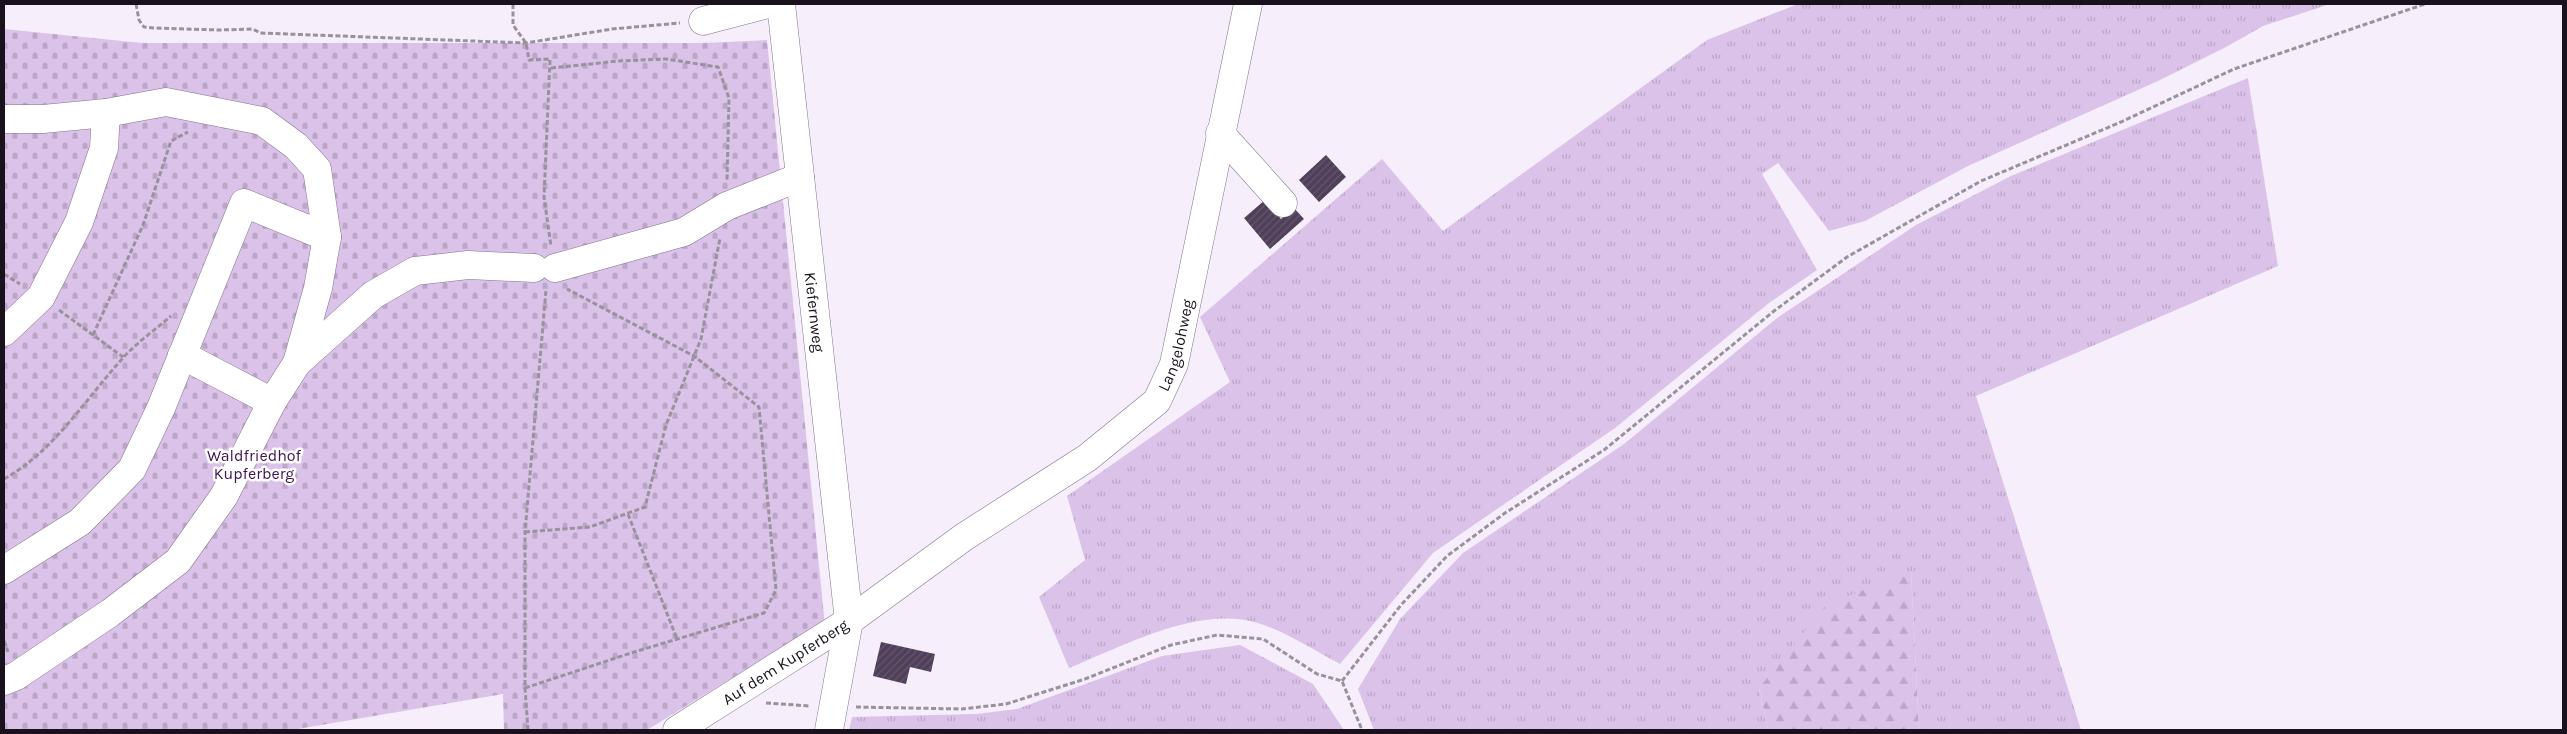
<svg xmlns="http://www.w3.org/2000/svg" width="2567" height="734" font-family="Karla,sans-serif">
	<style>
		.grass { fill: url(#grass-tufts) }
		.forest { fill: url(#forest-firs) }
		.cemetery { fill: url(#cemetery-stones) }
		.building { fill: url(#building-hatch) }
		.lines { fill: none; stroke-linecap: round; stroke-linejoin: round }
		.minor-casing { stroke: #84728e; stroke-width: 29 }
		.path { stroke: #99919d; stroke-width: 3; stroke-dasharray: 5 2.5; stroke-linecap: butt }
		.minor { stroke: #fff; stroke-width: 28 }
		.labels { text-anchor: middle; stroke-width: 5; stroke-linejoin: round; paint-order: stroke }
		.street-label { font-size: 16px; fill: #19121c; stroke: #fff }
		.park-label { font-size: 16px; fill: #3f1552; stroke: #fff }
	</style>
	<defs>
		<pattern id="grass-tufts" width="24" height="20" patternUnits="userSpaceOnUse" patternTransform="scale(1.25)"><rect width="24" height="20" fill="#dbc2e9"/><path d="M3 7l-1-3M5 7V3M7 7l1-3M15 17l-1-3M17 17v-4M19 17l1-3" fill="none" stroke="#bba6c7"/></pattern>
		<pattern id="forest-firs" width="22" height="20" patternUnits="userSpaceOnUse" patternTransform="scale(1.25)"><rect width="22" height="20" fill="#dbc2e9"/><path d="M5 1l3.5 6h-7zM16 11l3.5 6h-7z" fill="#bba6c7"/></pattern>
		<pattern id="cemetery-stones" width="16" height="16" patternUnits="userSpaceOnUse" patternTransform="scale(1.25)"><rect width="16" height="16" fill="#dbc2e9"/><path d="M2 7V4a2 2 0 0 1 4 0v3zM10 15v-3a2 2 0 0 1 4 0v3z" fill="#bba6c7"/></pattern>
		<pattern id="building-hatch" width="6" height="6" patternUnits="userSpaceOnUse" patternTransform="scale(1.25)"><rect width="6" height="6" fill="#503f59"/><path d="M-1 1l2-2M0 6l6-6M5 7l2-2" fill="none" stroke="#65576d"/></pattern>
	</defs>
	<rect width="100%" height="100%" fill="#f6eefb"/>
	<path class="grass" d="M1798,4H2330L2263,26L2226,47L2158,81L1968,166L1865,221L1829,231L1778,163L1762,174L1817,270L1769,303L1615,428L1433,553L1340,664C1313,650 1287,632 1258,623C1198,605 1124,646 1069,668L1039,597L1085,560L1067,496L1230,382L1200,317L1382,159L1443,231L1707,40Z
		M2248,78L2278,266L1976,396L2081,730H1919L1911,571L1759,688L1768,730H1374L1358,689L1400,619L1463,553L1624,444L1777,318L1916,225L2011,176Z
		M1240,645L1313,684L1344,730H849L852,717L976,714L1017,709L1162,656Z"/>
	<path class="forest" d="M1911,571L1919,730H1768L1759,688L1826,605Z"/>
	<path class="cemetery" d="M4,29L142,43H703L767,40L825,626L740,673L647,730H504L503,694L292,730H4Z"/>
	<path class="building" d="M1326,155L1346,177L1319,202L1299,180Z
		M1265,200L1281,219L1294,208L1304,219L1270,249L1244,218Z
		M881,642L935,654L931,672L910,667L906,684L873,676Z"/>
	<g class="lines">
		<g class="minor-casing">
			<g id="minor">
				<path id="s1" d="M781,4L849,621L829,730"/>
				<path d="M703,21L768,4"/>
				<path d="M4,119H43L106,113L166,102L262,121L296,146L317,169L327,237L318,288L297,363L272,402L224,496L178,561L110,613L16,676L4,681"/>
				<path d="M1220,133L1283,203"/>
				<path d="M555,268L684,232L727,206L800,177"/>
				<path d="M4,332L41,297L79,222L104,148L106,113"/>
				<path d="M182,355L272,402"/>
				<path d="M297,363L373,295L415,271L468,265L534,268"/>
				<path d="M4,570L80,522L132,469L161,408L244,203L327,237"/>
				<path id="s2" d="M677,730L849,621L964,537L1087,458L1157,401L1174,364L1248,4"/>
			</g>
		</g>
		<path class="path" d="M136,4L139,20L144,27L153,28L219,30L253,29L260,33L526,43L612,29L680,23
			M513,4V25L526,43L529,60L550,59L544,197L551,246
			M551,68L619,61L666,59L718,67L729,98L727,180
			M4,274L20,284
			M59,310L123,357
			M93,335L143,225L171,141L188,132
			M4,479C53,452 85,400 122,359C136,343 155,330 171,316
			M628,514L677,639
			M525,532L590,527L645,507L666,425L701,339L720,238
			M4,641L8,652
			M1342,681L1401,605L1447,556L1505,513L1604,450L1774,311L1847,257L1981,181L2121,122L2234,69L2425,4
			M525,688L634,652L764,613L776,590L759,407L694,356L567,289
			M766,703L810,706
			M856,707L962,709L1006,704L1085,679L1171,645L1217,635L1263,639L1317,674L1342,681L1362,730
			M528,730L525,688V532L546,290"/>
		<use href="#minor" class="minor"/>
	</g>
	<g class="labels">
		<g class="street-label">
			<text dy="6" stroke="none"><textPath href="#s1" startOffset="310">Kiefernweg</textPath></text>
			<text dy="6" stroke="none"><textPath href="#s2" startOffset="642">Langelohweg</textPath></text>
			<text dy="6" stroke="none"><textPath href="#s2" startOffset="128">Auf dem Kupferberg</textPath></text>
		</g>
		<g class="park-label">
			<text x="254" y="461">Waldfriedhof<tspan x="254" dy="18">Kupferberg</tspan></text>
		</g>
	</g>
	<rect width="2567" height="734" fill="none" stroke="#19121c" stroke-width="10"/>
</svg>
